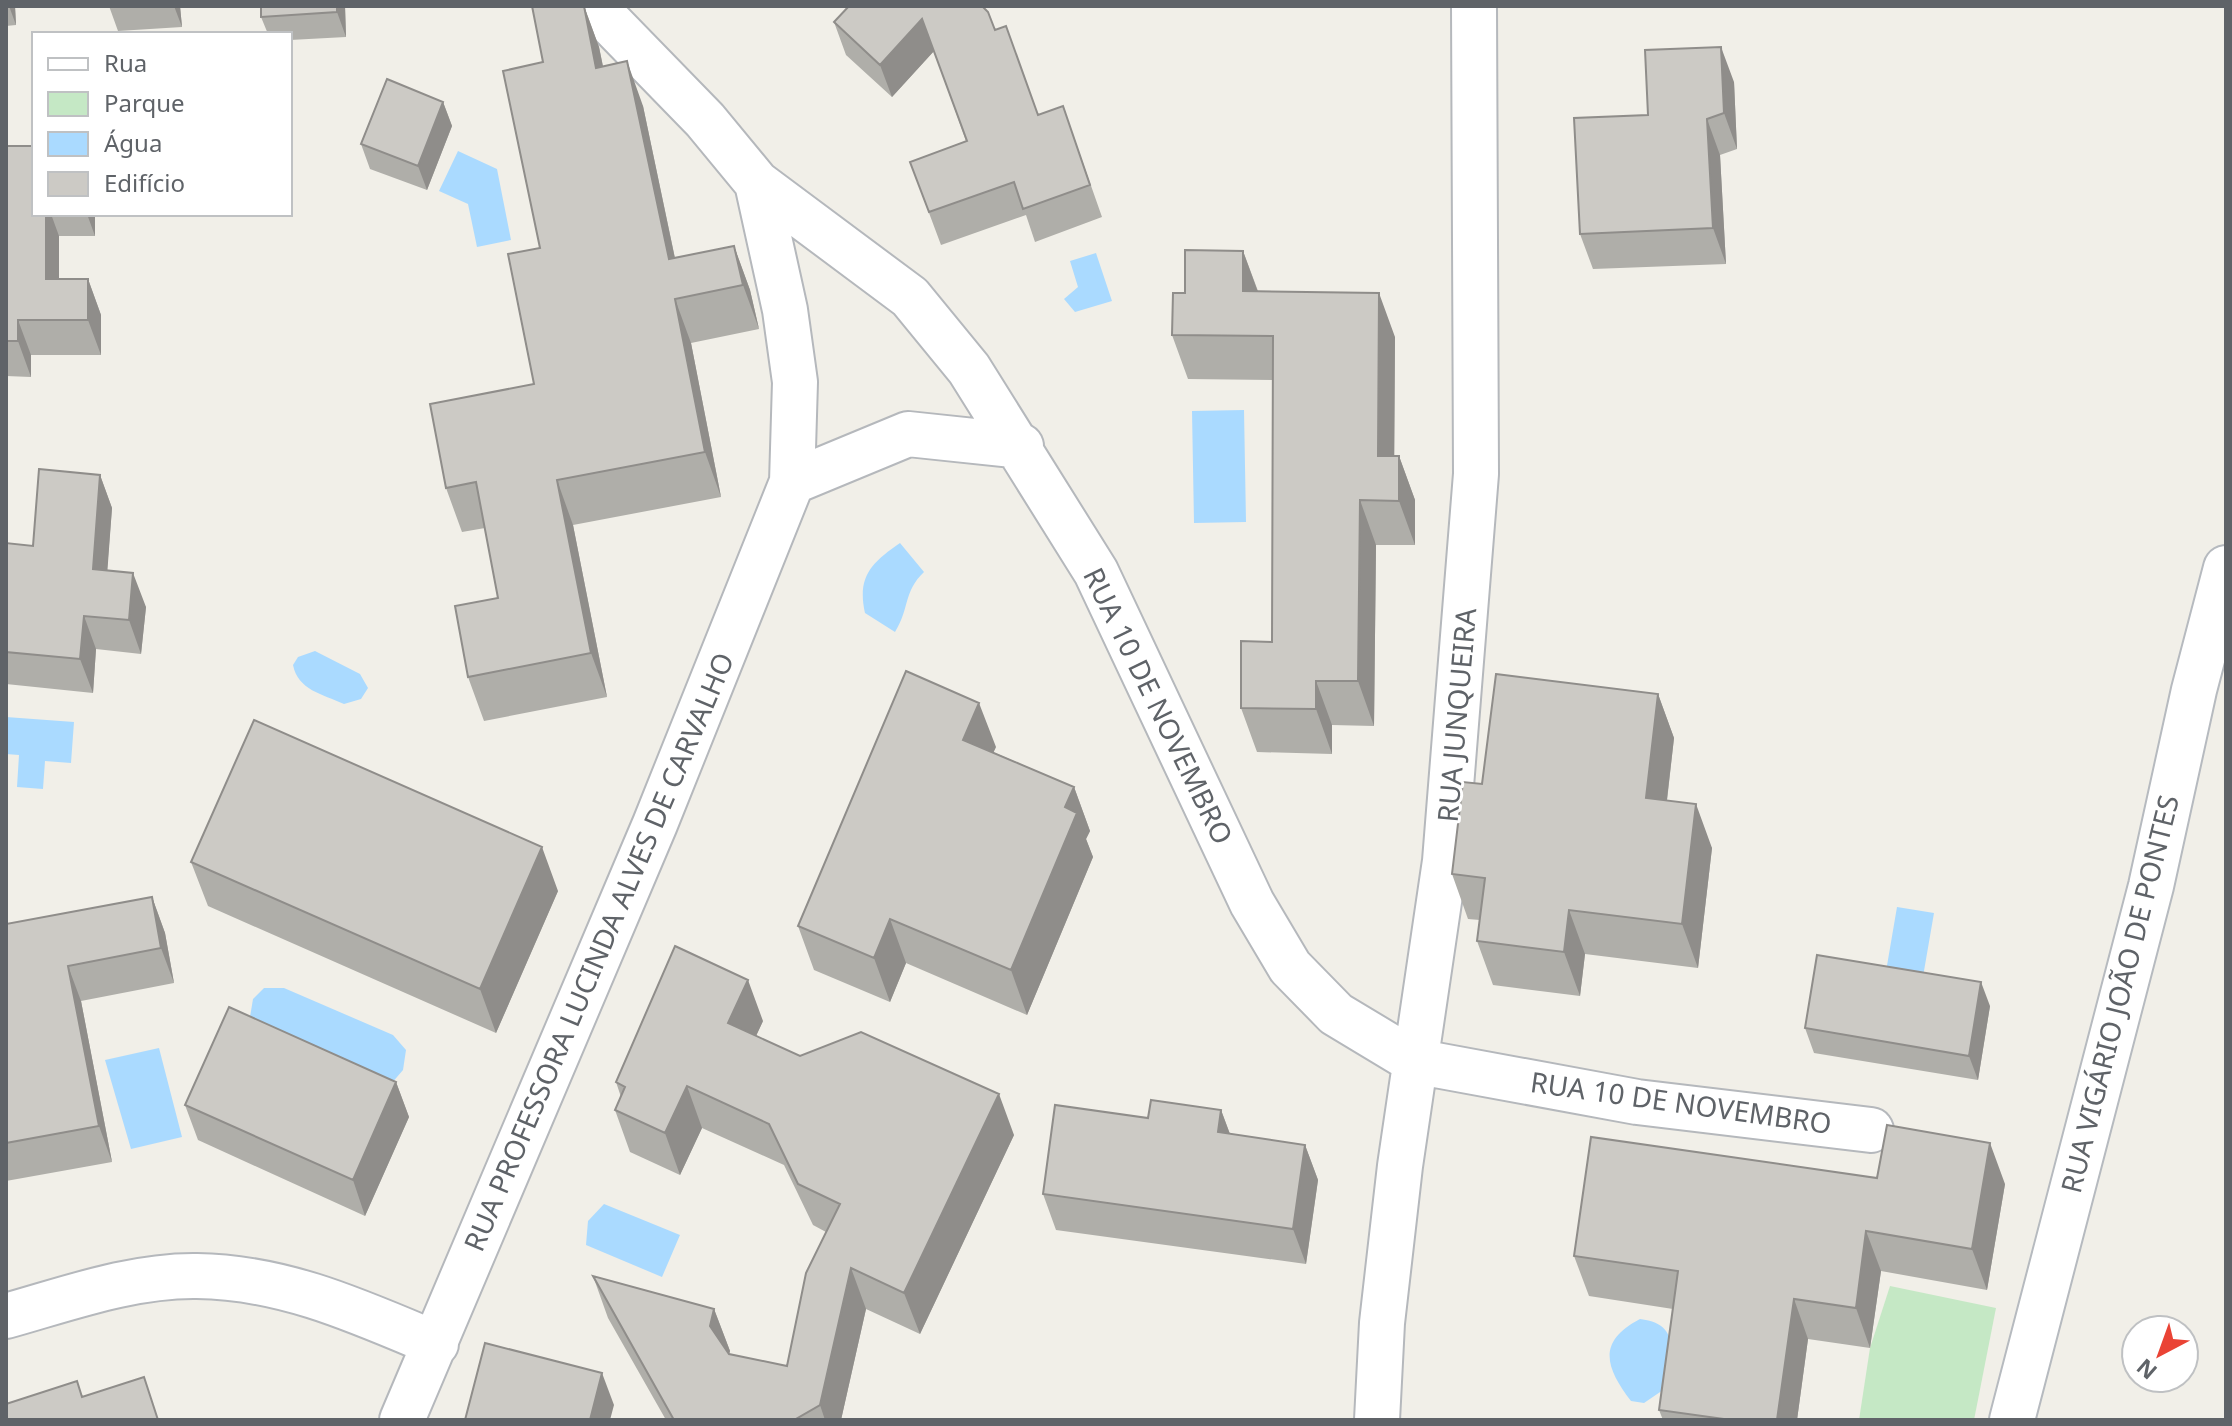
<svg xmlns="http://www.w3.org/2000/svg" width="2232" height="1426" font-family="'Noto Sans',sans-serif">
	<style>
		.green { fill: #c5e8c5 }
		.water { fill: #aadaff }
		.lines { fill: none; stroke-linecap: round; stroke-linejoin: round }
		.street-casing { stroke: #b5b8bc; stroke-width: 48 }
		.secondary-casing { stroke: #b6babf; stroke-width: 48 }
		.street { stroke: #fff; stroke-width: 44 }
		.secondary { stroke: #fff; stroke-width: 44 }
		.wall { fill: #afaea9 }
		.shaded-wall { fill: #8f8d8a }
		.building { fill: #cccac5; stroke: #8f8d8a; stroke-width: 2 }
		.labels { text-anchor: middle; stroke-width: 6; stroke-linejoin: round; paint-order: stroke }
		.street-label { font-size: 28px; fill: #5f6368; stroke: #fff }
	</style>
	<rect width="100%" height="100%" fill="#f1efe8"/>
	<path class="green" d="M1890,1286L1996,1308L1974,1420H1859L1870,1348Z"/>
	<path class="water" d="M458,151L497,169L511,240L477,247L468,204L439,191Z
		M1096,253L1112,301L1075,312L1064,299L1078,287L1070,261Z
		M1244,410L1246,522L1194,523L1192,411Z
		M900,543L924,572C903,592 910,608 895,632L865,613C857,577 871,563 900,543Z
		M315,651L360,674L368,688L361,699L344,704C322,694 298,690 293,665L298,657Z
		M6,717L74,722L71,763L45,761L43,789L17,787L19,755L6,754Z
		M1897,907L1934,913L1920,994L1883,989Z
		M264,988H284L393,1035L406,1050L403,1070L391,1084L250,1017L253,999Z
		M159,1048L182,1137L131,1149L105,1060Z
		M604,1204L680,1235L662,1277L586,1245L588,1221Z
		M1640,1319C1683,1324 1670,1356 1666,1388L1644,1403L1631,1401C1606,1368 1596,1342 1640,1319Z"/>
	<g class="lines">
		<g class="street-casing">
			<path id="street" d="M594,6L705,120L757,183L910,297L969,369L1096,572L1252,903L1290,967L1336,1014L1414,1061L1637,1102L1871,1130
				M792,482L908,434L1021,446
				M6,1316C67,1299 132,1275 197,1276C283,1277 358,1311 436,1344
				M402,1420L655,824L792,482L795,382L785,310L757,183
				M1377,1420L1382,1323L1400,1166L1445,861L1476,474L1474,6"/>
		</g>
		<g class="secondary-casing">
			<path id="secondary" d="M2012,1420L2151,886L2194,690L2226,568"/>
		</g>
		<use href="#street" class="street"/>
		<use href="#secondary" class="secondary"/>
	</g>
	<path class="wall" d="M6,6H15L16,25L6,26Z
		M109,6H180L182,27L118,31Z
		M261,6H345L346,37L290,40V34H268L261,17Z
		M584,6L599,47L603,66L643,106L675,258L734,246L750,290L759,329L691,343L721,497L573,525L607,697L484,721L468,677L498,598L485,528L462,532L446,488L534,384L540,248L543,62Z
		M834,22L995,30L1038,115L1063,106L1102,217L1035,242L1026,215L941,245L910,162L966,141L934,51L892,97L846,55Z
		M1734,82L1737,149L1720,155L1726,264L1593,269L1580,234L1648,115Z
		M443,102L452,126L427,190L370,169L361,144Z
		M6,146L34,214H95V236H59V279H88L101,315V355H31V377L6,376Z
		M1243,251L1258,291L1395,337L1394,456H1399L1415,500V545H1376L1374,726L1332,725V754L1257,752L1241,708L1272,642L1273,380L1188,379L1172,335L1185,293Z
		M100,475L112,508L107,570L146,607L141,654L96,649L93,693L6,684V543L33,546Z
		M1658,694L1674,738L1667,801L1712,848L1698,968L1585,954L1580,996L1493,985L1477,941L1480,920L1468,919L1452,874L1482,784Z
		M996,747L993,752L1074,787L1090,831L1086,839L1093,857L1027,1015L906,963L890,1002L814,970L798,926Z
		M191,862L558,891L496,1033L208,906Z
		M152,897L165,933L174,983L81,1001L112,1162L6,1181V924Z
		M1990,1006L1978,1080L1814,1053L1805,1028Z
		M763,1021L756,1036L800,1056L1014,1135L920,1334L866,1309L841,1420H666L608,1318L593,1276L714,1309L730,1351L729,1354L787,1366L826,1232L813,1225L784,1165L702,1128L680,1175L630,1152L615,1110L621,1097L616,1082Z
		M396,1082L409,1117L365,1216L198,1140L185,1105Z
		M1221,1110L1230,1134L1305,1145L1318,1180L1306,1264L1056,1230L1043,1194L1148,1118Z
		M1877,1178L2005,1184L1987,1290L1881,1271L1870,1348L1808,1339L1797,1420H1663L1659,1410L1673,1309L1589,1296L1574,1256Z"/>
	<path class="shaded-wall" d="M9,6H15L16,25Z
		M174,6H180L182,27Z
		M337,6H345L346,37L337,12Z
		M584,6L599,47L612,112L596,68Z
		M922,19L934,51L892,97L880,65Z
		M1721,47L1734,82L1737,149L1724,113Z
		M627,61L643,106L683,297L669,259Z
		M443,102L452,126L427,190L418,166Z
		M1707,119L1720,155L1726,264L1713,228Z
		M46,214H51L59,236V314L46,279Z
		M87,214H95V236Z
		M734,246L750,290L759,329L743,285Z
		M1243,251L1259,295L1243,291Z
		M88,279L101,315V355L88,320Z
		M1379,293L1395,337L1394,500L1378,456Z
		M675,299L691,343L721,497L705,452Z
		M18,320L31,355V377L18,341Z
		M1399,456L1415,500V545L1399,501Z
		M100,475L112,508L105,603L93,569Z
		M557,480L573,525L607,697L591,653Z
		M1360,500L1376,545L1374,726L1358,681Z
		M133,573L146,607L141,654L129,620Z
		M84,616L96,649L93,693L80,659Z
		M1316,681L1332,725V754L1316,709Z
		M1658,694L1674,738L1662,842L1646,798Z
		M979,703L996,747L979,784L963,740Z
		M1074,787L1090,831L1086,839L1093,857L1027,1015L1011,970L1065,807Z
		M1696,804L1712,848L1698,968L1682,924Z
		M542,847L558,891L496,1033L480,989Z
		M152,897L165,933L174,983L161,948Z
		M1569,910L1585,954L1580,996L1564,952Z
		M890,919L906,963L890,1002L874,958Z
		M68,966L81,1001L112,1162L99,1126Z
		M748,980L763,1021L743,1064L728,1023Z
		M1981,982L1990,1006L1978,1080L1969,1056Z
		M396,1082L409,1117L365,1216L353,1180Z
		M687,1086L702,1128L680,1175L665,1133Z
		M999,1094L1014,1135L920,1334L904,1293Z
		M1221,1110L1234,1145L1218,1132Z
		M1990,1143L2005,1184L1987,1290L1972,1249Z
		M1305,1145L1318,1180L1306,1264L1293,1229Z
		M1866,1231L1881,1271L1870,1348L1856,1308Z
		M851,1268L866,1309L841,1420H825L820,1405Z
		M1794,1299L1808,1339L1797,1420H1777Z
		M714,1309L730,1351L725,1367L710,1326Z
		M602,1373L614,1405L610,1420H590Z"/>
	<path class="building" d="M261,6H337V12L261,17Z
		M532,6H584L596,68L627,61L669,259L734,246L743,285L675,299L705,452L557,480L591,653L468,677L455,606L498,598L476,482L446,488L430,404L534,384L508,254L540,248L503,71L543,62Z
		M849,6H982L988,12L995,30L1006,26L1038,115L1063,106L1090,185L1023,209L1014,182L929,212L910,162L967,141L922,19L880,65L834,22Z
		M1721,47L1724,113L1707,119L1713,228L1580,234L1574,118L1648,115L1645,50Z
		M387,79L443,102L418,166L361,144Z
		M6,146H34V214H46V279H88V320H18V341H6Z
		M1185,250L1243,251V291L1379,293L1378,456H1399V501L1360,500L1358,681H1316V709L1241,708V641L1272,642L1273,336L1172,335L1173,293H1185Z
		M39,469L100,475L93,569L133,573L129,620L84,616L80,659L6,652V543L33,546Z
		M906,671L979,703L963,740L1074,787L1065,807L1077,813L1011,970L890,919L874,958L798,926Z
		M1496,674L1658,694L1646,798L1696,804L1682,924L1569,910L1564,952L1477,941L1485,878L1452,874L1463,782L1482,784Z
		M254,720L542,847L480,989L191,862Z
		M152,897L161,948L68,966L99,1126L6,1143V924Z
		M675,946L748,980L728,1023L800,1056L861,1032L999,1094L904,1293L851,1268L820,1405L794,1420H674L593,1276L714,1309L710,1326L729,1354L787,1366L806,1273L840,1204L798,1184L769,1124L687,1086L665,1133L615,1110L625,1087L616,1082Z
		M1817,955L1981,982L1969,1056L1805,1028Z
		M229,1007L396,1082L353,1180L185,1105Z
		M1151,1100L1221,1110L1218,1132L1305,1145L1293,1229L1043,1194L1055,1105L1148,1118Z
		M1887,1125L1990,1143L1972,1249L1866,1231L1856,1308L1794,1299L1777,1420H1731L1659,1410L1678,1271L1574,1256L1591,1137L1877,1178Z
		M485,1343L602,1373L590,1420H465Z
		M144,1377L158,1420H6V1404L77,1381L82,1397Z"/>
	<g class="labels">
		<g class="street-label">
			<text transform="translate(1158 706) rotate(64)" y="10">RUA 10 DE NOVEMBRO</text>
			<text transform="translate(1457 715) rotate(-85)" y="10">RUA JUNQUEIRA</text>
			<text transform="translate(599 952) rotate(-67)" y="10">RUA PROFESSORA LUCINDA ALVES DE CARVALHO</text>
			<text transform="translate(2120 994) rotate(-76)" y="10">RUA VIGÁRIO JOÃO DE PONTES</text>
			<text transform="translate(1681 1103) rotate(8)" y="10">RUA 10 DE NOVEMBRO</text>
		</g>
	</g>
	<rect width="2232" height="1426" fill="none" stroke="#5f6368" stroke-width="16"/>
	<rect x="32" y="32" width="260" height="184" fill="#ffffff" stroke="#bfc1c3" stroke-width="2"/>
	<rect x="48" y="58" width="40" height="12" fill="#ffffff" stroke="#bfc1c3" stroke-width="2"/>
	<text x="104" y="72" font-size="24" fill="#5f6368">Rua</text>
	<rect x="48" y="92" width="40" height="24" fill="#c5e8c5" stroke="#bfc1c3" stroke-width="2"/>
	<text x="104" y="112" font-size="24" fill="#5f6368">Parque</text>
	<rect x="48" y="132" width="40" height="24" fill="#aadaff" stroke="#bfc1c3" stroke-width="2"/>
	<text x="104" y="152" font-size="24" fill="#5f6368">Água</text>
	<rect x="48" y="172" width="40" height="24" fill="#cccac5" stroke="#bfc1c3" stroke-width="2"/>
	<text x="104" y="192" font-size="24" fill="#5f6368">Edifício</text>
	<g transform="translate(2160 1354) rotate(221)"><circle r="38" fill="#ffffff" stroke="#bfc1c3" stroke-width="2"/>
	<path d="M0-6L14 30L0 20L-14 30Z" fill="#ea4335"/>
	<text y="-12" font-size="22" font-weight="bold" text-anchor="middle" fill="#5f6368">N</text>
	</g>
</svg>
